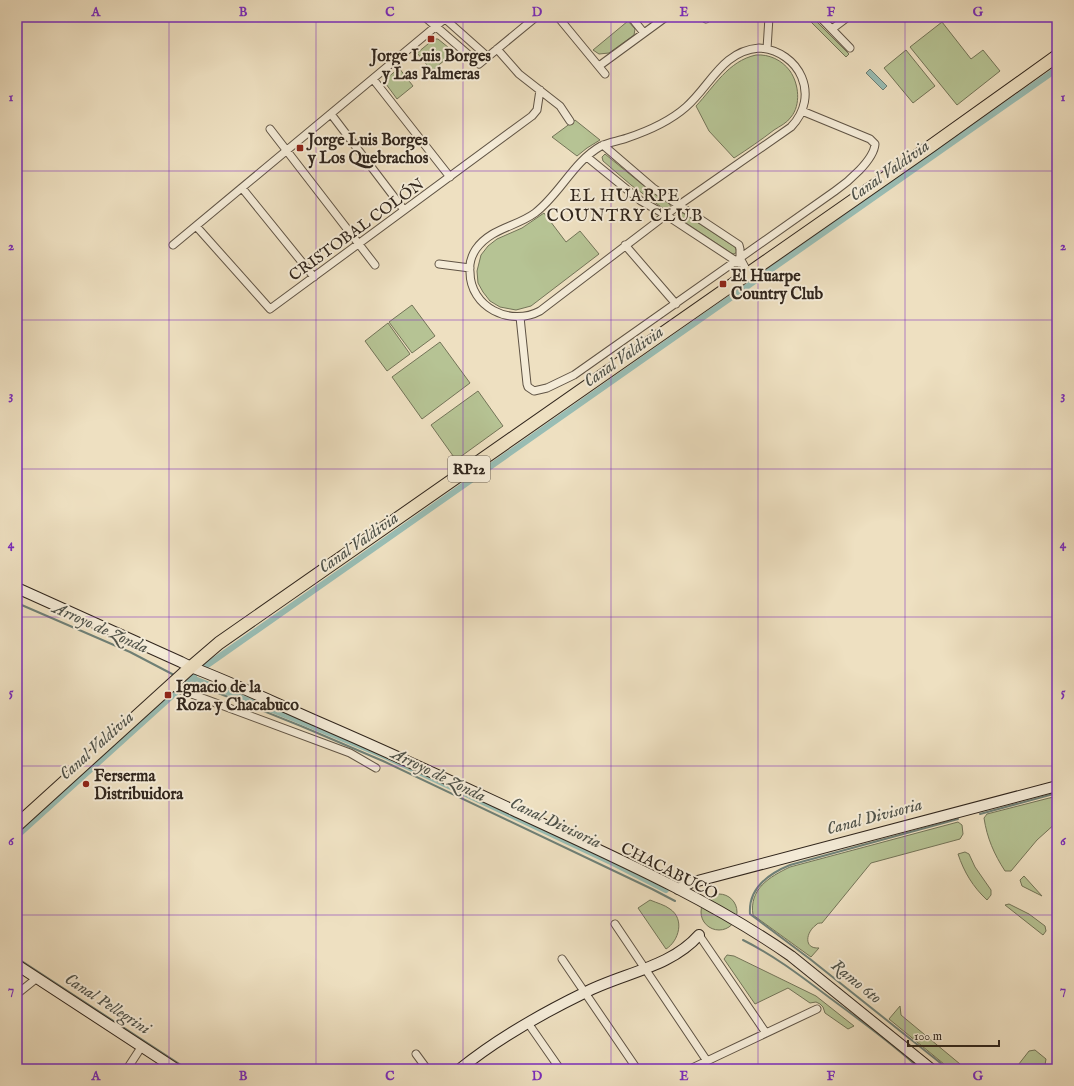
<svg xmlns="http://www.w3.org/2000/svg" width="1074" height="1086" font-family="'IM FELL English',serif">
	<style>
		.green { fill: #b6c394; stroke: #737458 }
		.water { fill: #99bdb4; stroke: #6f8077 }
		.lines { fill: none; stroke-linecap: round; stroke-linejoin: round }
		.stream { stroke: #6f8077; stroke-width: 2 }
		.canal { stroke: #99bdb4; stroke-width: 6 }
		.street-casing { stroke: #605445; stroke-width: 9 }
		.secondary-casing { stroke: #30251c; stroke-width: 12 }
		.primary-casing { stroke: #30251c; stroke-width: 14 }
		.street { stroke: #f4ebd7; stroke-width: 7 }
		.secondary { stroke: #f4ebd7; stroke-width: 10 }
		.primary { stroke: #eee0c1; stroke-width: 12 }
		.grid { fill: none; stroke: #7b2cbf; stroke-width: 1; stroke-opacity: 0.55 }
		.poi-dot { fill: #8f2418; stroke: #f4ebd7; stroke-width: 1.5 }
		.labels { text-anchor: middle; stroke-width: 4; stroke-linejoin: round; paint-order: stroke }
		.shield { fill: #f4ebd7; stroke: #6b6054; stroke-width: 1 }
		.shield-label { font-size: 15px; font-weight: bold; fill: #30251c }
		.poi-label { font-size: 16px; font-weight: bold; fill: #30251c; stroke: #f4ebd7; text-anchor: start }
		.street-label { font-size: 16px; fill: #30251c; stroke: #f4ebd7 }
		.water-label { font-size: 17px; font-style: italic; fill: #50534a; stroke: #f4ebd7 }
		.neighbourhood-label { font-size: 17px; letter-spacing: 1px; fill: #30251c; stroke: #f4ebd7 }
		.neatline { fill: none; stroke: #7b2cbf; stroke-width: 1.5 }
		.grid-label { font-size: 13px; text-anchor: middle; font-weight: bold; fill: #7b2cbf }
	</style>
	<rect width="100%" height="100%" fill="#eee0c1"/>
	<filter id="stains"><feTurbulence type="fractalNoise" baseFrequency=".005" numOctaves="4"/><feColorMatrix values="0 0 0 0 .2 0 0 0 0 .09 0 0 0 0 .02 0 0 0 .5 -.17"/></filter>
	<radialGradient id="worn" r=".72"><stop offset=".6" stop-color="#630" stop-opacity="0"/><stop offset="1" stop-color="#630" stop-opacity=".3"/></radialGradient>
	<path class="green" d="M806,17H812L849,54L846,57Z
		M628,21L635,29L634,35L609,53L599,54L593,50Z
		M942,22L971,59L983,50L1000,71L957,105L910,47Z
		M434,39H438L454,52L432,71L417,53Z
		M906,50L935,86L913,103L884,68Z
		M756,55C769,54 782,60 790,71C799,84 801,105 791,117C787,123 780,126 774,130C761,140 748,149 734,158L709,131L696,106C714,87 728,61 756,55Z
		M399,68L413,86L397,99L386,84V79Z
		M575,120L600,140L587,148L577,156L552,137Z
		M605,154L643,185L669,203L671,207L668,210L664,209L631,185L603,161L602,157Z
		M544,213L566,242L580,231L599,254L531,306L516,310L500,307L490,301L483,292L478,283L477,271L481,255L488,246L497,239L522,228Z
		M680,213H683L735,247L737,252L734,254L731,253L680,219L679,216Z
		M412,305L435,336L412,353L389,322Z
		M388,323L410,354L387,371L365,341Z
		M440,342L470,383L422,419L392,377Z
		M478,391L503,426L456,460L431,425Z
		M1057,796V822L1037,840L1011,871H1005C994,854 987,838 984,818L987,814Z
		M958,822L962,825L963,834L960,839L871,863L822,923C820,923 817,923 816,925C806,932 803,949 819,948L811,957L753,915C749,889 769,877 790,867Z
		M965,852L969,854L975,867L991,890V895L987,900C973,887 964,872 958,854Z
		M1024,876L1042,896L1022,886L1020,880Z
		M701 912a18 18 0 1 1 36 0a18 18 0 1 1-36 0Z
		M650,900C657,903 665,905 670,909C685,919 679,941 666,949L638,908Z
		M1009,904L1029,914L1045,926L1046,931L1043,935L1005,905Z
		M727,955L734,956L816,996L854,1026L848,1029L825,1013L823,1007L820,1004L816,1002L810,1003L788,988L755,1004L724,959Z
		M900,1006L901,1015L966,1069H950L889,1019Z
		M1035,1050L1046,1059L1045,1065L1036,1069H1015L1029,1051Z"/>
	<path class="water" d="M870,69L887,86L883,90L866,73Z"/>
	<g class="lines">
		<path class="stream" d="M17,603L130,652L174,675
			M188,681L301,726L383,761L652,889L675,901
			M980,814L1057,793
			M743,940C775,956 802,977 830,998C861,1021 892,1043 920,1069
			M17,958L187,1069
			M948,1069L810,959L750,914C748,888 768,874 790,865L958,819"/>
		<path class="canal" d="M206,666L1057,69
			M192,678L290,717L387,757L613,863L666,890
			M17,836L194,676
			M675,883L691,879"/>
		<g class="street-casing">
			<path id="street" d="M425,17L479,64L536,17
				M443,17L488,57
				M558,17L605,74
				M631,17L644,33
				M705,17L706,19
				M820,17L850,48
				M832,29L848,17
				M759,48C800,51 821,96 791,127L679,205L540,311C510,327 470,307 470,272C469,264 472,255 476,249C491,228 516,227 535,213C560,194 573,162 601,146C609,142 619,141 627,138C648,131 669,122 686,107C711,85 722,51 759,48Z
				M497,49L519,74L560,106L570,121
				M767,49L769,17
				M599,66L666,17
				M373,79L450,177
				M331,114L404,210
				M270,129L375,265
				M603,145L653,188L739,245L740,249V258L748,273
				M587,157L641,201L666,215L739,263
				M242,188L314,277
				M196,226L270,309L532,116L537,110L540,90
				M173,245L447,17
				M625,245L676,304
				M439,264L470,268
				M520,317L527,384L528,387L534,391L547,388L574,375L835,191C848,182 874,160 875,144L870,139L802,111
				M170,686L350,753L376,768
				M615,924L707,1061
				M699,935L766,1033
				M562,959L637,1069
				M17,994L37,978
				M528,1023L560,1069
				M416,1054L427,1069
				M127,1069L142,1046
				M690,1069L817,1009"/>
		</g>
		<g class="secondary-casing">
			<path id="secondary" d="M17,588L181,662L191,667C233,683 273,702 314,720C381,749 447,779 513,810C607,854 705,896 791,956L931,1069
				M678,889L690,883L1057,786
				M17,965L176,1069
				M460,1069C497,1039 541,1014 584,993C622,973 670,968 699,935"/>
		</g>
		<g class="primary-casing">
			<path id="primary" d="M17,825L191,667L219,643L931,146L1057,56"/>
		</g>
		<use href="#street" class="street"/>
		<use href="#secondary" class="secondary"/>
		<use href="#primary" class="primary"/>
	</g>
	<path class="grid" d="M169,17V1069M316,17V1069M463,17V1069M611,17V1069M758,17V1069M905,17V1069M17,171H1057M17,320H1057M17,469H1057M17,617H1057M17,766H1057M17,915H1057"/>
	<g class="poi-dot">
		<rect x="427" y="35" width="8" height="8" rx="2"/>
		<rect x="296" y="144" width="8" height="8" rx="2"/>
		<rect x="719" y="280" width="8" height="8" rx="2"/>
		<rect x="164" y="691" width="8" height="8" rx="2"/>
		<circle cx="86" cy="784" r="4"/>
	</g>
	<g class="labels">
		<rect class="shield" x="448" y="456" width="42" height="26" rx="3"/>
		<g class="shield-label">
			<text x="469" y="474">RP12</text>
		</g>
		<g class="poi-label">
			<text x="431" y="61" text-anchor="middle">Jorge Luis Borges<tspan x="431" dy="18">y Las Palmeras</tspan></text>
			<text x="308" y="145">Jorge Luis Borges<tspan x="308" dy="18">y Los Quebrachos</tspan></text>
			<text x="731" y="281">El Huarpe<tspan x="731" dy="18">Country Club</tspan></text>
			<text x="176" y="692">Ignacio de la<tspan x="176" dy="18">Roza y Chacabuco</tspan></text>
			<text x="94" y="781">Ferserma<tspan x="94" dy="18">Distribuidora</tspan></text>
		</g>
		<g class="street-label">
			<text transform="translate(356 229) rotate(-36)" y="6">CRISTOBAL COLÓN</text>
			<text transform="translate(670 870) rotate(27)" y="6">CHACABUCO</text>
		</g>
		<g class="water-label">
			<text transform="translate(889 170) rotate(-35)" y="6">Canal Valdivia</text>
			<text transform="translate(623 356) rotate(-35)" y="6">Canal Valdivia</text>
			<text transform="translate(358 542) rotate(-35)" y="6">Canal Valdivia</text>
			<text transform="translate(101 627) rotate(24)" y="6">Arroyo de Zonda</text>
			<text transform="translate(96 745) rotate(-42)" y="6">Canal Valdivia</text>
			<text transform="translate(439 774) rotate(26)" y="6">Arroyo de Zonda</text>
			<text transform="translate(874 816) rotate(-15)" y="6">Canal Divisoria</text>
			<text transform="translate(556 822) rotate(25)" y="6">Canal Divisoria</text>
			<text transform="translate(857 981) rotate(39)" y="6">Ramo 6to</text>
			<text transform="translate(108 1003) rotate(33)" y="6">Canal Pellegrini</text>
		</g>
		<g class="neighbourhood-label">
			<text x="625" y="201">EL HUARPE<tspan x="625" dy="20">COUNTRY CLUB</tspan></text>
		</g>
	</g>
	<rect width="1074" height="1086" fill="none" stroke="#eee0c1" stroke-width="44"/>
	<path d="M908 1040v6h91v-6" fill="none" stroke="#30251c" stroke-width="2"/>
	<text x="914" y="1040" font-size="12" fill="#30251c" stroke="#f4ebd7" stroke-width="3" paint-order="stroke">100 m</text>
	<rect x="22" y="22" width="1030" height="1042" class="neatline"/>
	<g class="grid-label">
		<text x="96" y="16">A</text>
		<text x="243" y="16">B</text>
		<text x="390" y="16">C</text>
		<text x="537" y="16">D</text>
		<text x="684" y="16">E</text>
		<text x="831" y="16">F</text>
		<text x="978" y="16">G</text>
		<text x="11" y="101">1</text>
		<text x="1063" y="101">1</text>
		<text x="11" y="250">2</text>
		<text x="1063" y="250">2</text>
		<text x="11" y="399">3</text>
		<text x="1063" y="399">3</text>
		<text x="11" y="548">4</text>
		<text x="1063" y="548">4</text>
		<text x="11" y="696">5</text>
		<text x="1063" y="696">5</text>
		<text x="11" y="845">6</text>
		<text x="1063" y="845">6</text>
		<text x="11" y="994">7</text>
		<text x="1063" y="994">7</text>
		<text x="96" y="1080">A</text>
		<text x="243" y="1080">B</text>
		<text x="390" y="1080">C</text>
		<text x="537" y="1080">D</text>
		<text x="684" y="1080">E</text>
		<text x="831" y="1080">F</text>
		<text x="978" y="1080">G</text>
	</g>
	<rect width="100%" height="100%" filter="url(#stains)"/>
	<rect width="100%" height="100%" fill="url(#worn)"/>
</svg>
